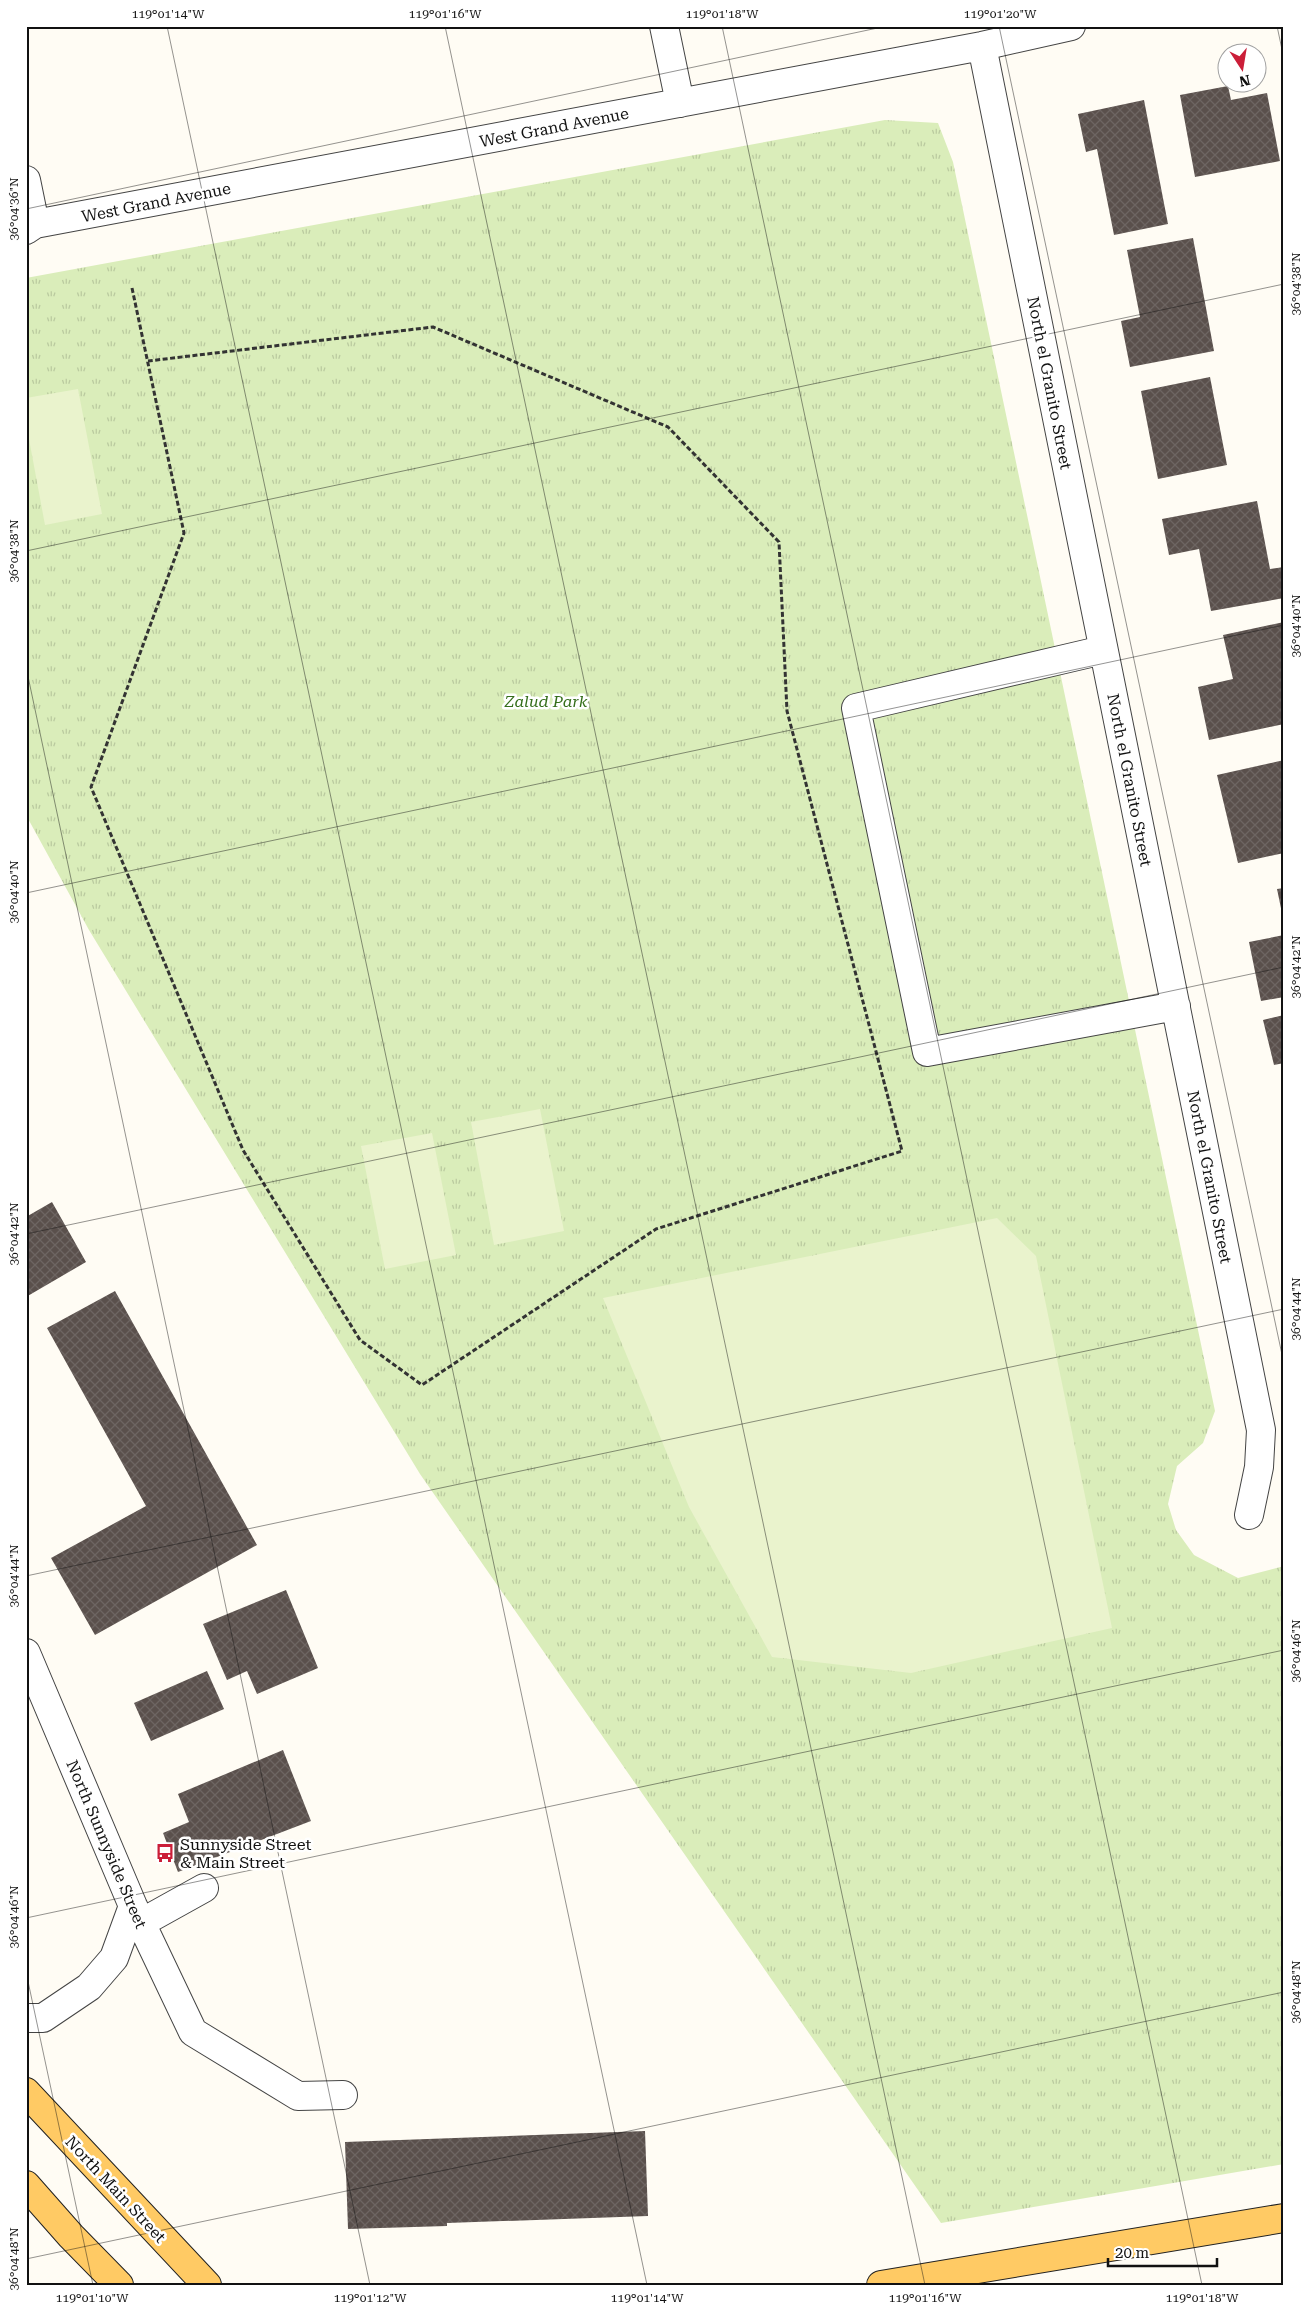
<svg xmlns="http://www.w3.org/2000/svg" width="1310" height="2311" font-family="'Roboto Serif',serif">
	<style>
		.grass { fill: url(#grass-tufts) }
		.pitch { fill: #eaf3cd }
		.building { fill: url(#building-cross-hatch) }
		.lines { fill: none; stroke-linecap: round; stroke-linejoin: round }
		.minor-casing { stroke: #444; stroke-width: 30 }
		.major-casing { stroke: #222; stroke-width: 30 }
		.path { stroke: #333; stroke-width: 3; stroke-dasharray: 5 2.5; stroke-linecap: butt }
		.minor { stroke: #fff; stroke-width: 28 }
		.major { stroke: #ffca64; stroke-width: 28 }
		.ticks { fill: none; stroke: #111; stroke-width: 1; stroke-opacity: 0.45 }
		.labels { text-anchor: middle; stroke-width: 5; stroke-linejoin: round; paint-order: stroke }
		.street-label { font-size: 16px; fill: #111; stroke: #fff }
		.park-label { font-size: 16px; font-style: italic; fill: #356e1b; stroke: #fff }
		.poi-label { font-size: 16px; fill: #111; stroke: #fff; text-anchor: start }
		.neatline { fill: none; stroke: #111; stroke-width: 2 }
		.ticks-label { font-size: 12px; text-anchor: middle; fill: #111 }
	</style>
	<defs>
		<pattern id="grass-tufts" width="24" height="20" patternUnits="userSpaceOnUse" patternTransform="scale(1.25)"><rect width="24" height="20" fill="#daedba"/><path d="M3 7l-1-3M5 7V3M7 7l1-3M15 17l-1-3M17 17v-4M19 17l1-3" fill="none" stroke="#baca9f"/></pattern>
		<pattern id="building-cross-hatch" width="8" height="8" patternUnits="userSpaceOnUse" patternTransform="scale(1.25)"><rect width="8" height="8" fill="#5a504c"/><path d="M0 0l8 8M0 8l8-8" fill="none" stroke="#6d6562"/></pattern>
	</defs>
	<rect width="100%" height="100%" fill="#fffcf4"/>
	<path class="grass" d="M885,120L938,123L953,162L1215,1411L1203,1443L1177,1466L1168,1504L1176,1530L1194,1555L1238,1578L1284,1566V2164L941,2223L420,1474L89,930L26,815V278Z"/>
	<path class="pitch" d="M78,389L102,514L45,525L26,423V398Z
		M540,1109L564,1231L494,1245L471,1122Z
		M432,1133L456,1255L385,1269L361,1146Z
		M997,1218L1036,1256L1112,1628L911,1673L772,1657L689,1507L603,1298Z"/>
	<path class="building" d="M1228,86L1231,100L1267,93L1280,161L1195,177L1180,95Z
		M1144,100L1168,224L1114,235L1097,149L1086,152L1078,114Z
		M1193,238L1214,351L1130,367L1121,321L1140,317L1127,250Z
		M1210,377L1227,465L1158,479L1141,391Z
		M1257,501L1270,569L1284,567V598L1211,611L1199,549L1169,555L1162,519Z
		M1284,622V724L1209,740L1198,687L1233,679L1223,635Z
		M1284,760V853L1238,863L1217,775Z
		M1284,888V918H1283L1277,889Z
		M1284,935V997L1261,1001L1249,942Z
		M1284,1015V1063L1274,1065L1263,1020Z
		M52,1202L86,1262L26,1297V1217Z
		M115,1291L257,1545L95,1635L51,1558L146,1506L47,1328Z
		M286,1590L318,1668L257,1694L247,1671L227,1680L203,1624Z
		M207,1671L224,1709L151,1741L134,1703Z
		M283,1750L311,1821L178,1872L163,1833L189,1822L178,1794Z
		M645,2131L648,2216L447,2223V2226L348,2229L345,2142Z"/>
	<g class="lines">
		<g class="minor-casing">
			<path id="minor" d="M664,26L680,103
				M982,46L1261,1430L1259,1467L1249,1515
				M26,180L35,224
				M26,230L35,224L982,46L1071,26
				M1103,650L856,708L927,1052L1176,1006
				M26,1653L133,1906L193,2032L298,2096L343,2095
				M141,1923L204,1888
				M26,2018H43L89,1987L114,1958L133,1906"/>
		</g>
		<g class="major-casing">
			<path id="major" d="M26,2092L207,2285
				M26,2185L71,2236L119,2285
				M881,2285L1284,2218"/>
		</g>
		<path class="path" d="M132,288L184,533L91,787L243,1150L360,1340L422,1385L656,1229L902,1151L787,711L779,542L668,427L433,327L148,361"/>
		<use href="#minor" class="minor"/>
		<use href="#major" class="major"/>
	</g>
	<path class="ticks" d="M167,26L647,2285M445,26L925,2285M722,26L1202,2285M999,26L1284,1364M1277,26L1284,59M26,209L887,26M26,551L1284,284M26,667L370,2285M26,893L1284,625M26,1234L1284,967M26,1576L1284,1309M26,1918L1284,1650M26,1972L93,2285M26,2259L1284,1992"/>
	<defs>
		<g id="bus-bare" transform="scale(1.5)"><path d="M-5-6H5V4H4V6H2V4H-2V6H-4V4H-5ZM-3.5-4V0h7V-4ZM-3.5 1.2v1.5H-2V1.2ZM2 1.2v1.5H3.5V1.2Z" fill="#cb1e38" stroke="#fff" stroke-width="2.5" paint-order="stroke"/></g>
	</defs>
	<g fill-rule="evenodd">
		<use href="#bus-bare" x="165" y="1853"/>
	</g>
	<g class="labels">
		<g class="street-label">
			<text transform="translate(554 127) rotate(-11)" y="6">West Grand Avenue</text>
			<text transform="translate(156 202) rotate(-11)" y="6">West Grand Avenue</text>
			<text transform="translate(1050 383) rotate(79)" y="6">North el Granito Street</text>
			<text transform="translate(1130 780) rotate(79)" y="6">North el Granito Street</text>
			<text transform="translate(1210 1177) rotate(79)" y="6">North el Granito Street</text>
			<text transform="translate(107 1844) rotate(67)" y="6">North Sunnyside Street</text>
			<text transform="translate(116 2189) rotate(47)" y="6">North Main Street</text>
		</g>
		<g class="park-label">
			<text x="546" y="707">Zalud Park</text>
		</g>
		<g class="poi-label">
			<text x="180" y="1850">Sunnyside Street<tspan x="180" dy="18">&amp; Main Street</tspan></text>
		</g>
	</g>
	<rect width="1310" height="2311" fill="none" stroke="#ffffff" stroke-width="55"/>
	<g transform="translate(1242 68) rotate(168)"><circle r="24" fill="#ffffff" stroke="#a0a0a0"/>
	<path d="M0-4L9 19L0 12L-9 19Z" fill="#cb1e38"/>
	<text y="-8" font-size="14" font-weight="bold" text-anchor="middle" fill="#111111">N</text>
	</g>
	<path d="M1108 2258v8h109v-8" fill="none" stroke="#111111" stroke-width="2.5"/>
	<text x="1115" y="2258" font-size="15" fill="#111111" stroke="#ffffff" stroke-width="4" paint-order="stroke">20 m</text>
	<rect x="28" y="28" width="1254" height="2256" class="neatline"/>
	<g class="ticks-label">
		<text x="168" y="18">119°01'14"W</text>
		<text x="445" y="18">119°01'16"W</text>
		<text x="722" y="18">119°01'18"W</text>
		<text x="1000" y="18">119°01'20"W</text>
		<text transform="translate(14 209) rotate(-90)" y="4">36°04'36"N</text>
		<text transform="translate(1296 284) rotate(-90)" y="4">36°04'38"N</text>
		<text transform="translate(14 551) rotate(-90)" y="4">36°04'38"N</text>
		<text transform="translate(1296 626) rotate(-90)" y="4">36°04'40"N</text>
		<text transform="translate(14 892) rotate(-90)" y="4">36°04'40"N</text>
		<text transform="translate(1296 967) rotate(-90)" y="4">36°04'42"N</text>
		<text transform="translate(14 1234) rotate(-90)" y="4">36°04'42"N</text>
		<text transform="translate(1296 1309) rotate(-90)" y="4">36°04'44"N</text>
		<text transform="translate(14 1576) rotate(-90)" y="4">36°04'44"N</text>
		<text transform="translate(1296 1651) rotate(-90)" y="4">36°04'46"N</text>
		<text transform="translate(14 1917) rotate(-90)" y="4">36°04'46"N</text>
		<text transform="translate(1296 1992) rotate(-90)" y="4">36°04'48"N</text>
		<text transform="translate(14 2259) rotate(-90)" y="4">36°04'48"N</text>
		<text x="92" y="2302">119°01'10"W</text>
		<text x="370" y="2302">119°01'12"W</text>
		<text x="647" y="2302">119°01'14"W</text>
		<text x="925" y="2302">119°01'16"W</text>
		<text x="1202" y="2302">119°01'18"W</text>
	</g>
</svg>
